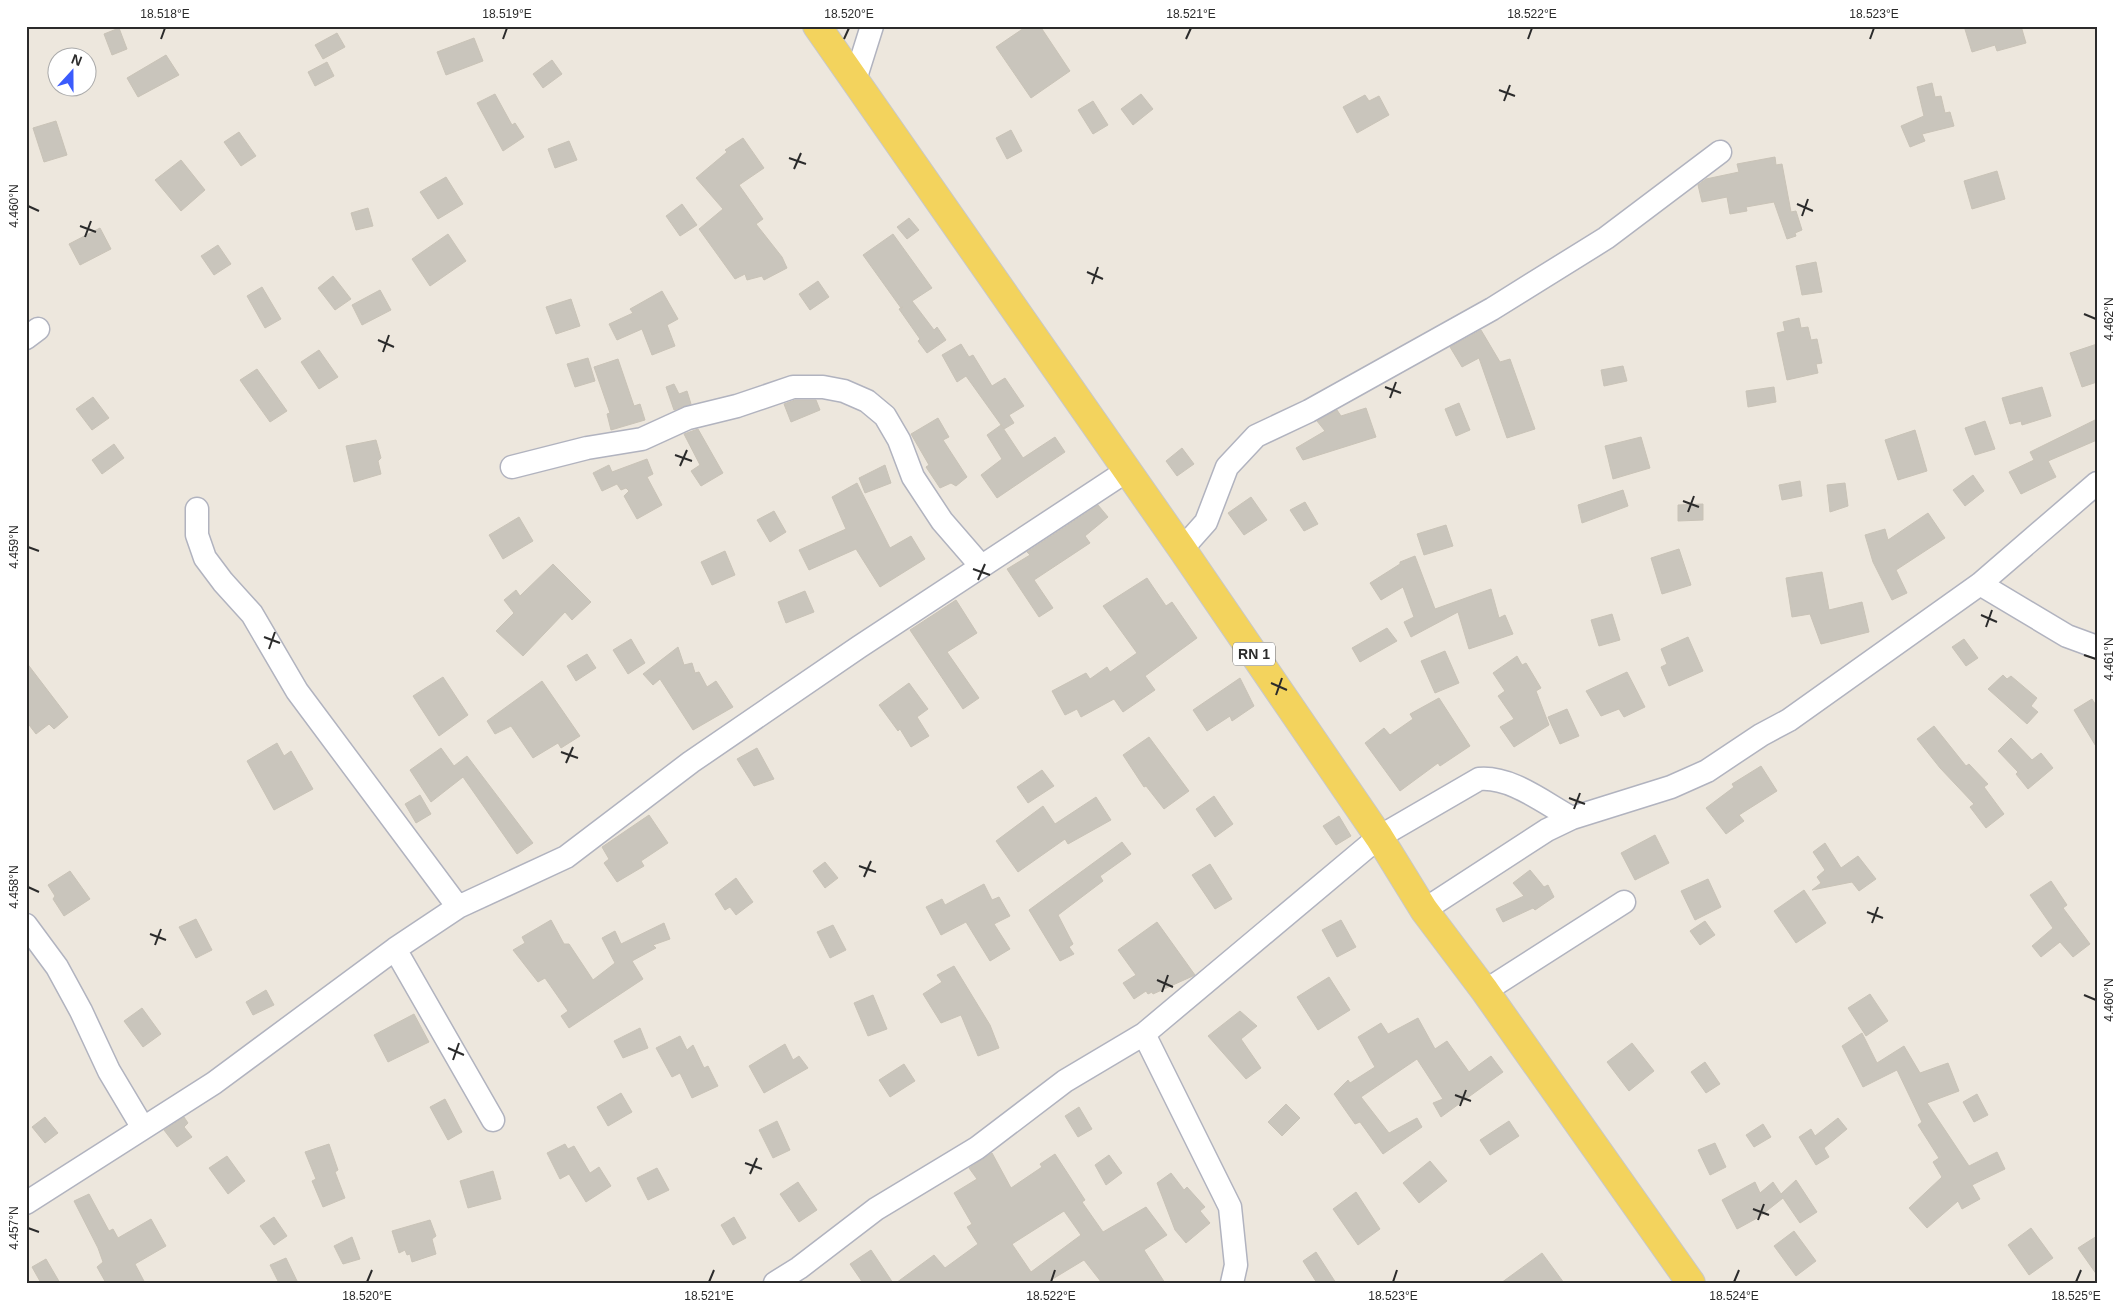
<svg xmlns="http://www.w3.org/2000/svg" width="2123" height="1309" font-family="Helvetica,sans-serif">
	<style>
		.building { fill: #c9c5bc; stroke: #c9c3b7; fill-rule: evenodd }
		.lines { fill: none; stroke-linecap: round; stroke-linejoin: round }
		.minor-casing { stroke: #b1b3bf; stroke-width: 25 }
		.major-casing { stroke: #c8c8c8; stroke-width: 30 }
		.minor { stroke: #fff; stroke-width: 22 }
		.major { stroke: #f3d35d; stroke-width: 28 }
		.ticks { fill: none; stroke: #2b2b2b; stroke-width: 2 }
		.labels { text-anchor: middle; stroke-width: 4; stroke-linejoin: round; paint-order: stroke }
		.shield { fill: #fff; stroke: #6b6b6b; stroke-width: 1 }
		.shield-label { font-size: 14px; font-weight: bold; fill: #2b2b2b }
		.neatline { fill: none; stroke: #2b2b2b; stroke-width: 2 }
		.ticks-label { font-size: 12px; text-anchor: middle; fill: #2b2b2b }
	</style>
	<rect width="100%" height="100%" fill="#ede7dd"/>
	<path class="building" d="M1027,26H1040L1070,71L1031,98L996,47Z
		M1964,26H2021L2026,43L1997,51L1995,45L1972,52Z
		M119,28L127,49L112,55L104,34Z
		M337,33L345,47L323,59L315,45Z
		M474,38L483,61L446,75L437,52Z
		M166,55L179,75L138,97L127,78Z
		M552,60L562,74L543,88L533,74Z
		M327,62L334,76L315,86L308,72Z
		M1932,83L1935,97L1941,96L1945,113L1950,112L1954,126L1922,134L1925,141L1910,147L1901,126L1924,116L1917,87Z
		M495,94L512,125L515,123L524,137L503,151L477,103Z
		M1141,94L1153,109L1133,125L1121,109Z
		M1365,95L1369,101L1379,96L1389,115L1357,133L1343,107Z
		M1093,101L1108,125L1093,134L1078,110Z
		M56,121L67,155L44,162L33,128Z
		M1011,130L1022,151L1007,159L996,138Z
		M239,132L256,156L241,166L224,142Z
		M743,138L764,168L739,185L763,219L756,224L782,257L787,268L764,280L762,276L747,280L745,274L735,279L699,229L723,209L696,178L727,152L725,150Z
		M569,141L577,160L555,168L548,149Z
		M1775,157L1776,165L1782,164L1791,212L1796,211L1802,230L1795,233L1796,236L1787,239L1774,202L1746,207L1747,211L1730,214L1727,197L1702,202L1698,185L1706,179L1739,172L1737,164Z
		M181,160L205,190L181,211L155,180Z
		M1997,171L2005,199L1972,209L1964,181Z
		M446,177L463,204L438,219L420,192Z
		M682,204L697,225L680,236L666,216Z
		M368,208L373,226L356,230L351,213Z
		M909,218L919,230L907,239L897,227Z
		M100,228L111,249L80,265L69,244Z
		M448,234L466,261L430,286L412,259Z
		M893,234L932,288L912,301L934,330L937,327L946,340L927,353L918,341L920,339L899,309L903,307L901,308L863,255Z
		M218,245L231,264L214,275L201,256Z
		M1816,262L1822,292L1802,295L1796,266Z
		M333,276L351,299L335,310L318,288Z
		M818,281L829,297L810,310L799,294Z
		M262,287L281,319L265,328L247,296Z
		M380,290L391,310L362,325L352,305Z
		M662,291L678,319L667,325L675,346L652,355L642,329L617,340L609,324L633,313L630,309Z
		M571,299L580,326L556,334L546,307Z
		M1799,318L1801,328L1808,327L1811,340L1817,339L1822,363L1816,364L1818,373L1787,380L1777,333L1785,331L1783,322Z
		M1481,330L1500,362L1510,359L1535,429L1507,438L1479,358L1462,367L1450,347Z
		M961,344L969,357L973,355L992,386L1005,378L1024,406L1009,415L1014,423L1004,429L966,376L957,382L942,355Z
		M2097,344V382L2082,387L2070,353Z
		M319,350L338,377L319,389L301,362Z
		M588,358L595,381L575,387L567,364Z
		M618,359L634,406L640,404L645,420L611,430L607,414L610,413L594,367Z
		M1623,366L1627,381L1604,386L1601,370Z
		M257,369L287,411L270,422L240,380Z
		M674,384L679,394L687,391L691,404L674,410L666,387Z
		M1774,387L1776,402L1748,407L1746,391Z
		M2042,387L2051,416L2022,425L2021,421L2010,424L2002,398Z
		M93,397L109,418L92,430L76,409Z
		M795,400H816L820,410L791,422L784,404Z
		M1459,403L1470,430L1456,436L1445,409Z
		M1366,408L1376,437L1303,460L1296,448L1325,431L1317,421L1337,410L1341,416Z
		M938,418L949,437L943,440L967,477L956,486L951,483L940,488L926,467L929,465L911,434Z
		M2097,419V440L2048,461L2056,477L2021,494L2009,472L2034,460L2030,452Z
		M1985,421L1995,449L1975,455L1965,428Z
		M1001,425L1023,458L1055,437L1065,452L997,498L981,475L1002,459L987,435Z
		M698,429L723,473L701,486L691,471L700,465L684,434Z
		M1915,430L1927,471L1898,480L1885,440Z
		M1641,437L1650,468L1613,479L1605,446Z
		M376,440L381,458L378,461L381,474L354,482L346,446Z
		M114,444L124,458L102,474L92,460Z
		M1182,448L1194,464L1177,476L1166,461Z
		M647,459L653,474L647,477L662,505L637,519L624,496L629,491L626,488L621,490L617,484L602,491L593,473L609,465L612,472Z
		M885,465L891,483L865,493L859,478Z
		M1973,475L1984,491L1965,506L1953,490Z
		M1800,481L1802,496L1782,500L1779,485Z
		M857,483L890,548L911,536L925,559L880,587L856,549L809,570L799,550L846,529L832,497Z
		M1845,483L1848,506L1830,512L1827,485Z
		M1623,490L1628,506L1582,523L1578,505Z
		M1251,497L1267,520L1244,535L1228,513Z
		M1305,502L1318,524L1304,531L1290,510Z
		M1703,504V520L1678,521V505Z
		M1098,505L1108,517L1085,536L1090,543L1034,580L1053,608L1039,617L1007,569L1030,555L1027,552Z
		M774,511L786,532L770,542L757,520Z
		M1928,513L1945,538L1896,570L1907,593L1892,600L1873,562L1865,535L1885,529L1888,540Z
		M519,517L533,541L503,559L489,535Z
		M1446,525L1453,546L1424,555L1417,534Z
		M1679,549L1691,585L1662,594L1651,558Z
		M725,551L735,575L712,585L701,562Z
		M1415,556L1435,609L1491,589L1499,618L1505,615L1513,634L1469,649L1458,612L1411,637L1404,622L1414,617L1403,587L1381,600L1370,583L1400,564V562Z
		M553,564L591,602L572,620L565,612L523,656L496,631L514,613L504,600L516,590L520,596Z
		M1822,572L1829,610L1862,602L1869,632L1821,644L1810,614L1792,617L1786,578Z
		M1147,578L1166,606L1172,602L1197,638L1145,676L1155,690L1123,712L1114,699L1081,717L1077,709L1065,715L1052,691L1086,673L1090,679L1107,667L1110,672L1137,653L1103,606Z
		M805,591L814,612L786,623L778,602Z
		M956,600L977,633L947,652L979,698L963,709L910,630Z
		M1612,614L1620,640L1599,646L1591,620Z
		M1387,628L1397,641L1360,662L1352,648Z
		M1688,637L1703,671L1669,686L1661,667L1667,664L1661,649Z
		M631,639L645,663L628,674L613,650Z
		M1964,639L1978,658L1966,666L1952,647Z
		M678,647L684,665L692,663L695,673L699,672L707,687L716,681L733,707L693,730L660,679L653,685L643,674Z
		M1445,651L1459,683L1435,693L1421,661Z
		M587,654L596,668L576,681L567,666Z
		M1517,656L1522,665L1526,663L1541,688L1536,691L1549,725L1514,747L1500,727L1514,719L1498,696L1505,691L1493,673Z
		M26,662L68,717L54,729L49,724L36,734L26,721Z
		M1627,672L1645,707L1624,717L1619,709L1601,716L1586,691Z
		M2003,675L2007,679L2011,676L2037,698L2031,706L2038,712L2027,724L1988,689Z
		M443,677L468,715L439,736L413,696Z
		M1240,678L1254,706L1232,721L1230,716L1207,731L1193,710Z
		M542,681L580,736L561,748L558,743L533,758L511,726L495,734L487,721Z
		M909,683L928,709L917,717L929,736L911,747L900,729L898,731L879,705Z
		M1439,698L1470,746L1440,766L1438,763L1400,791L1365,743L1384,728L1390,735L1413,719L1410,714Z
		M2092,699L2097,707V748L2074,710Z
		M1567,709L1579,736L1560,744L1548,717Z
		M1934,726L1966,766L1969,764L1988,784L1984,787L2004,814L1986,828L1970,807L1974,804L1940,768L1917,739Z
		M1149,737L1189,791L1164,809L1146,786L1144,787L1123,755Z
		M2011,738L2032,760L2041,753L2053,768L2028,789L2016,774L2018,772L1998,751Z
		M277,743L284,756L291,751L313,789L274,810L247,761Z
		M441,748L454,766L467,756L533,843L517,854L463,777L431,802L410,770Z
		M757,748L774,779L754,786L737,759Z
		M1761,766L1777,791L1739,815L1744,821L1726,834L1706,808L1734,787L1732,784Z
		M1042,770L1054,786L1028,803L1017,787Z
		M420,795L431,814L416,823L405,804Z
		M1214,796L1233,824L1215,837L1196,809Z
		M1096,797L1111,820L1068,844L1065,839L1018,872L996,841L1043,806L1055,824Z
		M649,815L668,843L641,861L644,866L617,882L604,863L609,859L602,847Z
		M1339,816L1351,836L1336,845L1323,826Z
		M1655,835L1669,863L1635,880L1621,853Z
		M1122,842L1131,854L1100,876L1103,881L1058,915L1073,944L1069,947L1074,954L1060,961L1029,910Z
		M1825,843L1841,868L1858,856L1876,879L1859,891L1852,882L1812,890L1821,883L1817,877L1825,870L1813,852Z
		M825,862L838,878L825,888L813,871Z
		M1210,864L1232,899L1215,909L1192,875Z
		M1530,870L1544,887L1548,885L1554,897L1535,910L1533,908L1503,922L1496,909L1524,896L1513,883Z
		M70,871L90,899L64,916L53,899L55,896L48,885Z
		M736,878L753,902L736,915L730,907L725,910L715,894Z
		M1708,879L1721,907L1695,920L1681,891Z
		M2051,881L2067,905L2063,908L2090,944L2073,957L2060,942L2041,957L2032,946L2053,928L2030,895Z
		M984,884L992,900L999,897L1010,916L994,924L1010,949L990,961L966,922L941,935L926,907L942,899L945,905Z
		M1804,890L1826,923L1796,943L1774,911Z
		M196,919L212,950L196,958L179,927Z
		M551,920L564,944H569L593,980L615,963L602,938L615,931L621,944L664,923L670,939L653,945L656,948L632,961L643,979L569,1028L561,1016L568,1011L545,978L538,982L513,950L525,943L522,937Z
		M1341,920L1356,947L1337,957L1322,930Z
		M1705,921L1715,935L1700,945L1690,931Z
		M1157,922L1195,975L1153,994L1152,992L1148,994L1146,991L1134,999L1123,983L1136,975L1118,950Z
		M833,925L846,950L830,958L817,932Z
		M954,966L990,1025L999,1048L978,1056L961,1015L941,1023L923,994L942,982L937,975Z
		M1329,977L1350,1010L1318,1030L1297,997Z
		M266,990L274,1005L253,1015L246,1002Z
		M1870,994L1888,1021L1866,1036L1848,1008Z
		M873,995L887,1029L868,1036L854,1003Z
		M142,1008L161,1034L143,1047L124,1021Z
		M1240,1011L1257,1026L1241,1039L1261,1068L1246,1079L1208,1036Z
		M414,1014L429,1042L388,1062L374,1035Z
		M1418,1018L1435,1049L1447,1041L1469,1072L1491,1056L1503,1072L1441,1117L1433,1103L1443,1099L1417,1059L1361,1097L1389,1133L1417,1118L1422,1127L1383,1154L1360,1122L1355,1124L1334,1094L1348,1080L1350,1083L1375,1067L1358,1037L1381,1023L1388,1034Z
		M640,1028L648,1048L623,1058L614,1041Z
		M1862,1033L1877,1063L1904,1046L1920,1073L1948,1063L1959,1091L1927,1103L1969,1166L1997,1152L2005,1169L1972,1185L1980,1199L1962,1209L1958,1201L1927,1228L1909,1208L1942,1177L1933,1162L1939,1158L1918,1125L1922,1122L1897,1070L1863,1087L1842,1046Z
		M680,1036L687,1050L693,1045L704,1068L708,1066L718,1086L692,1098L680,1073L672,1077L656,1048Z
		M1632,1043L1654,1071L1629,1091L1607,1062Z
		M785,1044L793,1060L799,1056L808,1068L764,1093L749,1066Z
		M1705,1062L1720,1084L1706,1093L1691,1072Z
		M904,1064L915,1081L890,1097L879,1080Z
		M621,1093L632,1112L608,1126L597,1107Z
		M1977,1094L1988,1115L1974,1122L1963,1102Z
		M445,1099L462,1132L448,1140L430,1107Z
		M1286,1104L1300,1118L1282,1136L1268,1122Z
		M1079,1107L1092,1129L1078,1137L1065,1116Z
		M45,1117L58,1133L45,1143L32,1127Z
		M184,1117L188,1123L184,1127L192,1137L177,1147L164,1130Z
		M1838,1118L1847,1129L1824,1148L1829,1157L1816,1165L1799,1137L1811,1129L1815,1136Z
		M777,1121L790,1150L773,1158L759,1130Z
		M1509,1121L1519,1136L1490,1155L1480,1140Z
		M1763,1124L1771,1137L1754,1147L1746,1135Z
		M1715,1143L1726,1167L1710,1175L1698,1150Z
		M329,1144L338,1170L335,1172L345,1198L323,1207L312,1181L316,1179L305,1152Z
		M565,1144L568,1149L574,1146L590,1173L599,1167L611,1186L586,1202L569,1174L560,1179L547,1153Z
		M992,1153L1011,1188L1042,1167L1040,1164L1055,1154L1085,1200L1082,1202L1103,1232L1146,1207L1167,1235L1144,1250L1165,1283H1102L1084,1260L1046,1283H896L934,1255L945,1268L978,1244L967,1227L972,1224L954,1193L977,1179L969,1168ZM1064,1211L1081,1235L1031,1272L1012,1244Z
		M1109,1155L1122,1173L1106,1185L1095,1165Z
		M227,1156L245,1181L228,1194L209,1168Z
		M1430,1161L1447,1181L1419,1203L1403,1183Z
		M657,1168L669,1190L648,1200L637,1178Z
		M493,1171L501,1199L468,1208L460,1181Z
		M1171,1173L1184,1190L1187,1187L1205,1207L1200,1211L1210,1223L1186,1243L1175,1230L1157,1183Z
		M1796,1180L1817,1212L1800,1223L1783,1198L1759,1217L1737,1229L1722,1200L1755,1182L1760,1193L1773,1182L1781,1194Z
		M798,1182L817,1210L799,1222L780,1194Z
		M1356,1192L1380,1229L1358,1245L1333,1209Z
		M89,1194L109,1231L113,1229L118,1238L151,1219L166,1246L135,1264L145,1283H106L97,1267L103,1262L98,1248L74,1201Z
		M274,1217L287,1236L274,1245L260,1226Z
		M734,1217L746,1238L733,1245L721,1225Z
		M430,1220L436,1236L432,1239L436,1254L412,1262L410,1254L407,1255L405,1250L399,1253L392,1231Z
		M2031,1228L2053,1258L2029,1275L2008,1245Z
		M1794,1231L1816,1261L1796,1276L1774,1246Z
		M2097,1236V1275L2078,1248Z
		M352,1237L360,1259L343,1264L334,1246Z
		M871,1250L893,1283H863L850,1264Z
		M1316,1252L1336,1283H1317L1303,1261Z
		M1542,1253L1564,1283H1501Z
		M286,1258L298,1283H279L270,1265Z
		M46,1259L60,1283H41L32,1267Z"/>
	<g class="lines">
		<g class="minor-casing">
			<path id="minor" d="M855,80L872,26
				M26,338L38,329
				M512,467L587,448L642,439L688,418L737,406L793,387H823L844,391L867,401L885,416L899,440L913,477L942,521L981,566
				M197,509V535L205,558L223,582L252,614L297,691L458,907
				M1182,549L1206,522L1227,467L1256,436L1309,411L1492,309L1606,238L1720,152
				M1980,584L2067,636L2097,647
				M1424,910L1547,830L1572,818L1671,787L1707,771L1761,735L1789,720L1980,584L2097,483
				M26,925L57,967L81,1011L109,1071L143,1128
				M395,949L493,1120
				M1485,991L1624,902
				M1144,1034L1230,1207L1236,1265L1232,1283
				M26,1203L214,1083L395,949L458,907L566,857L691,762L859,647L1128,470
				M775,1283L799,1268L876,1209L977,1148L1065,1081L1144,1034L1379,837L1479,779C1511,776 1544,803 1572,818"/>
		</g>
		<g class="major-casing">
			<path id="major" d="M817,26L1182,549L1379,837L1424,910L1485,991L1691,1283"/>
		</g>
		<use href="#minor" class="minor"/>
		<use href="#major" class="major"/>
	</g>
	<path class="ticks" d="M161,39L165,28M503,39L507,28M844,39L849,28M1186,39L1191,28M1528,39L1532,28M1870,39L1874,28M1499,90L1515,96M1504,101L1510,85M789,158L806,164M794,169L801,153M1797,204L1813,211M28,206L39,211M1802,216L1808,199M80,226L96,232M85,237L91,221M1087,272L1103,279M1092,284L1098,267M2084,314L2096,319M378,340L394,347M383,352L389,335M1385,387L1401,393M1390,398L1396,382M675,455L692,461M680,466L687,450M1683,501L1699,507M1688,512L1694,496M28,547L39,551M973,569L990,575M978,580L985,564M1981,615L1997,622M1986,627L1992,610M264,637L280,643M269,649L275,632M2084,655L2096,659M1271,683L1287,690M1276,695L1282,678M561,752L578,758M566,763L573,747M1569,798L1585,804M1574,809L1580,793M859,866L876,872M864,877L871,861M28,887L39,892M1867,912L1883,918M1872,923L1878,907M150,934L166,940M155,945L161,929M1157,980L1173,987M1162,992L1168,975M2084,995L2096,1000M448,1048L464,1055M453,1060L459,1043M1455,1095L1471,1101M1460,1106L1466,1090M745,1163L762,1169M750,1174L757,1158M1753,1209L1769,1215M1758,1220L1764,1204M28,1228L39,1232M367,1282L372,1270M709,1282L714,1270M1051,1282L1055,1270M1393,1282L1397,1270M1734,1282L1739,1270M2076,1282L2081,1270"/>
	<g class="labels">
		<rect class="shield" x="1233" y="642.5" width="42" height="23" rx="4"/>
		<g class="shield-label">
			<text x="1254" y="659">RN 1</text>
		</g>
	</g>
	<rect width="2123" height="1309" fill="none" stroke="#ffffff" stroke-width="55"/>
	<g transform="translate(72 72) rotate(21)"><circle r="24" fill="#ffffff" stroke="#aaaaaa"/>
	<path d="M0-4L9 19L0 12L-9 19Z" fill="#3b5bfc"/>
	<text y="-8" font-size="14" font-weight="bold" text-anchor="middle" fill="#2b2b2b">N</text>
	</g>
	<rect x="28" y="28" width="2068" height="1254" class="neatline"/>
	<g class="ticks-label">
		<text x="165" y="18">18.518°E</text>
		<text x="507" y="18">18.519°E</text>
		<text x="849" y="18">18.520°E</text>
		<text x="1191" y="18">18.521°E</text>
		<text x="1532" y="18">18.522°E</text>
		<text x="1874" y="18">18.523°E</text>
		<text transform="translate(14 206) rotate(-90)" y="4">4.460°N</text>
		<text transform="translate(2109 319) rotate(-90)" y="4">4.462°N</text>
		<text transform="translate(14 547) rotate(-90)" y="4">4.459°N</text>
		<text transform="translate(2109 659) rotate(-90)" y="4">4.461°N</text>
		<text transform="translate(14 887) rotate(-90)" y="4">4.458°N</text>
		<text transform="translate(2109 1000) rotate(-90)" y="4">4.460°N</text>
		<text transform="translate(14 1228) rotate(-90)" y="4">4.457°N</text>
		<text x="367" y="1300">18.520°E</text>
		<text x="709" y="1300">18.521°E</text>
		<text x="1051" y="1300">18.522°E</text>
		<text x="1393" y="1300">18.523°E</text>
		<text x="1734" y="1300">18.524°E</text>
		<text x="2076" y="1300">18.525°E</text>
	</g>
</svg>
